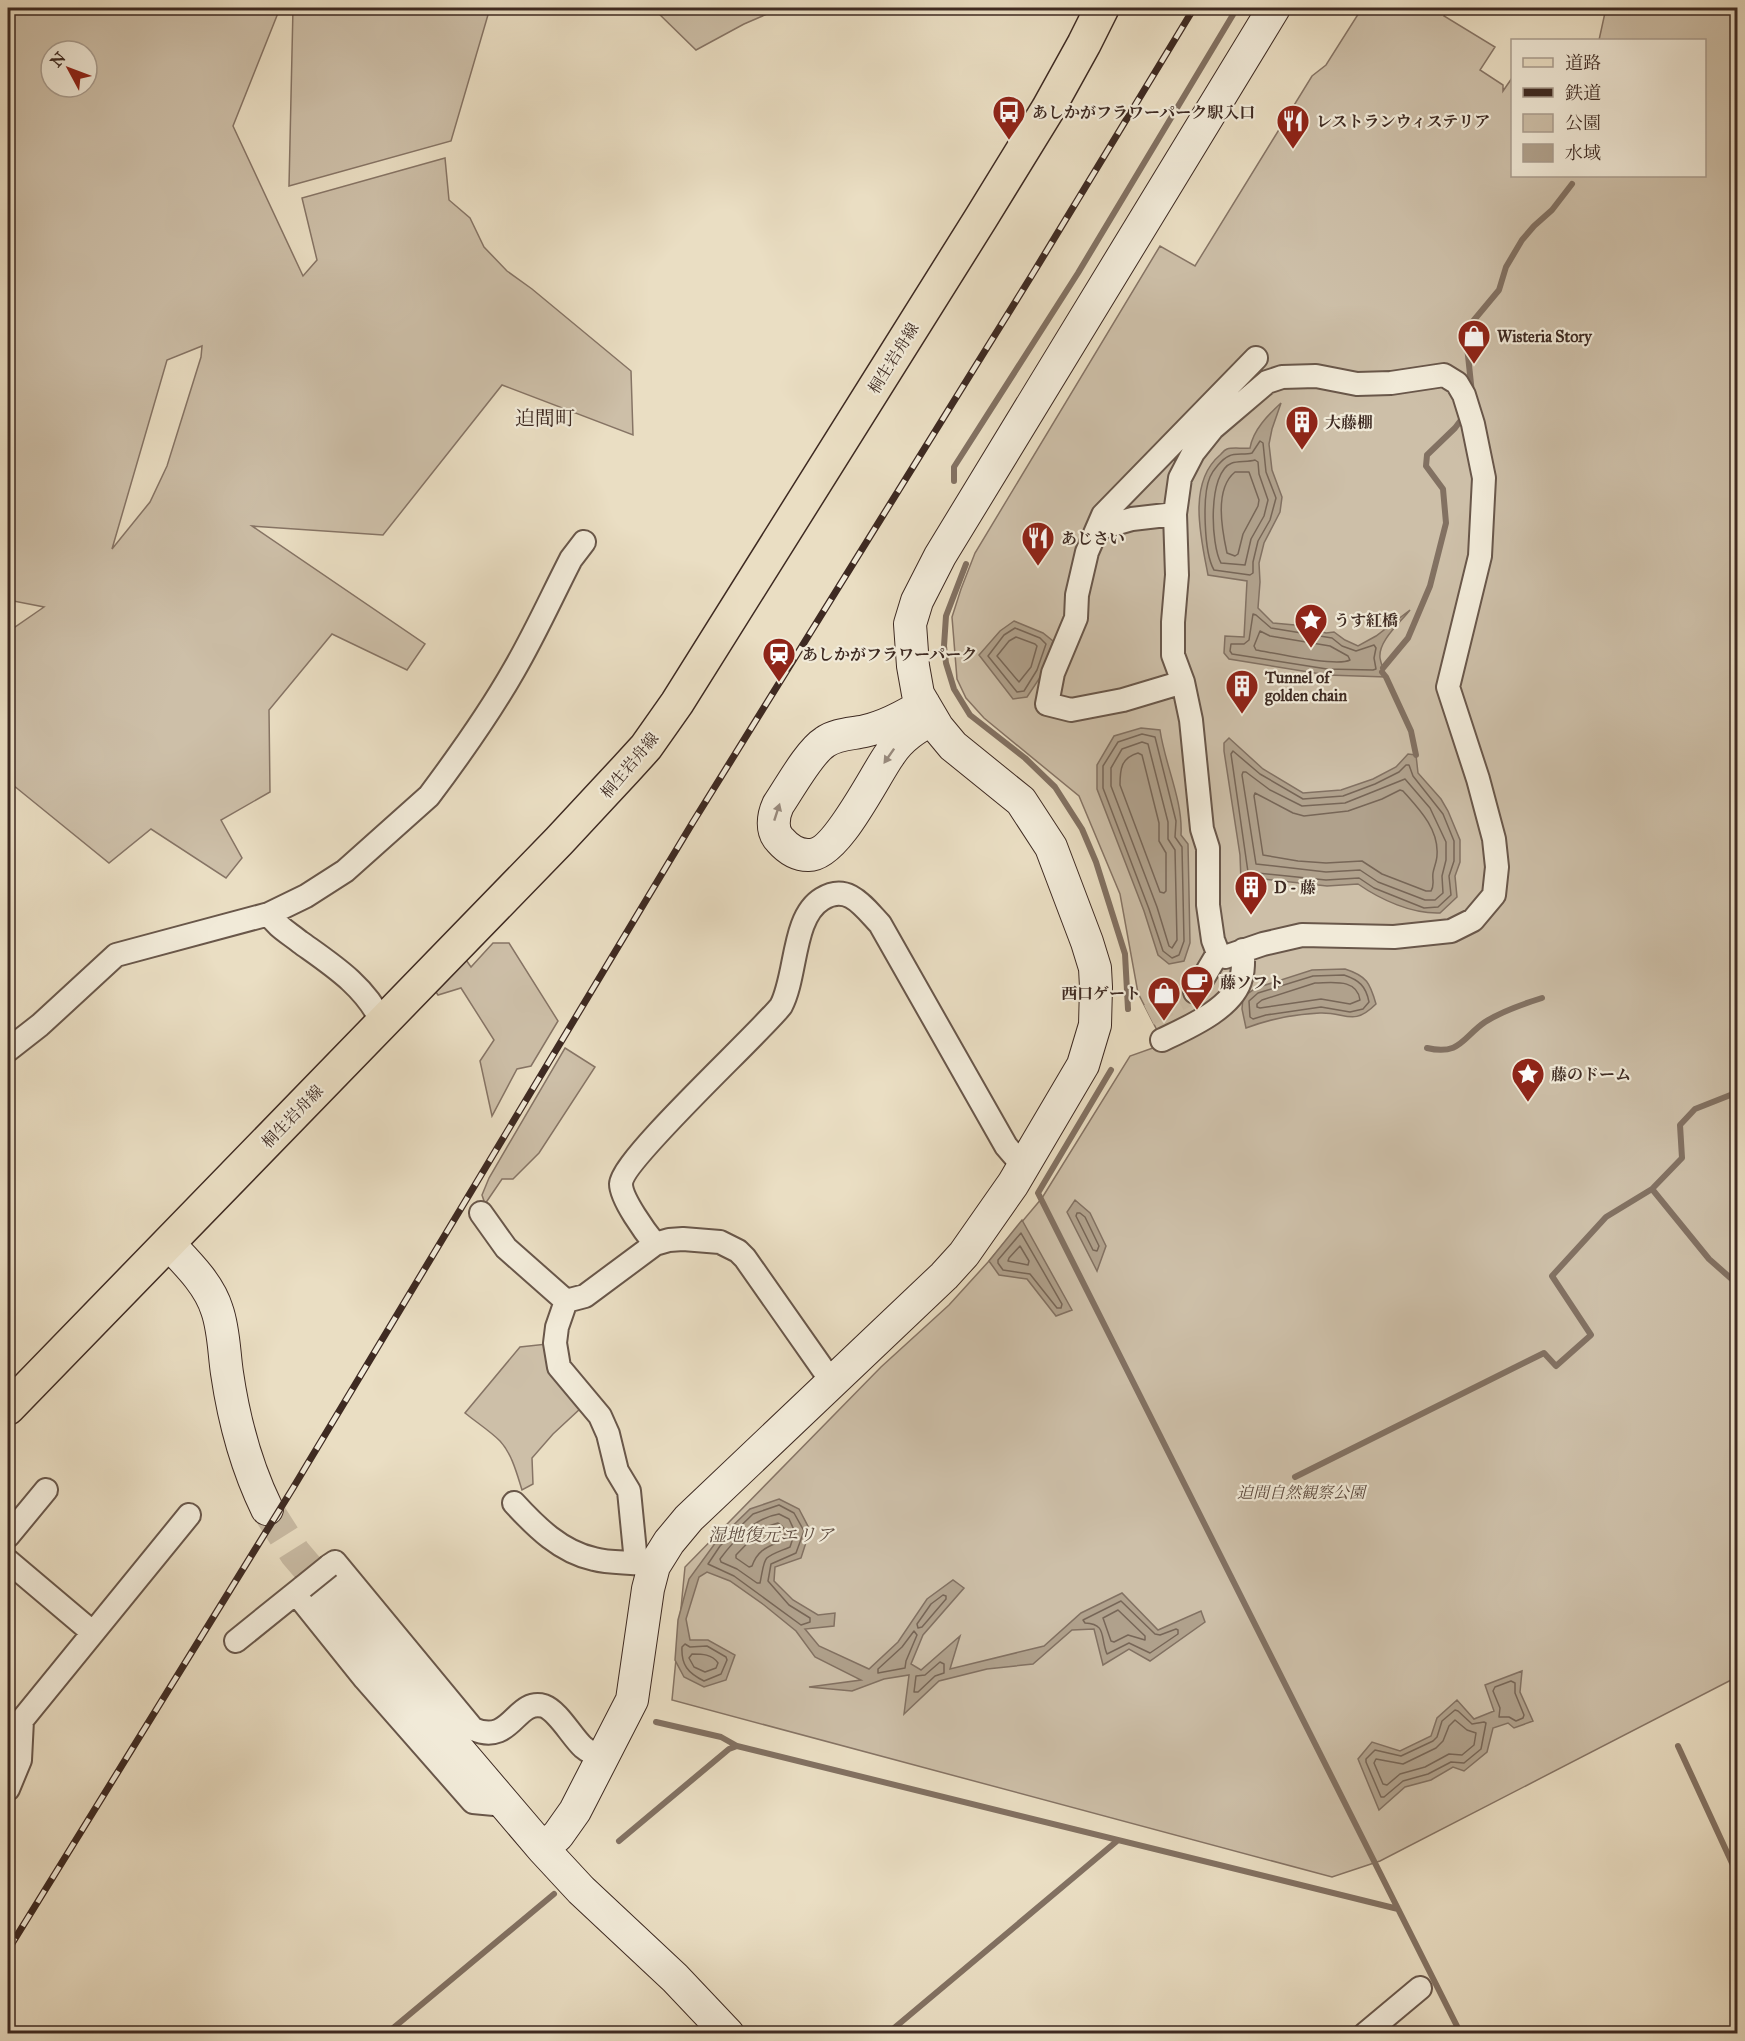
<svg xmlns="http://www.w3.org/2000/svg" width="1745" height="2041" font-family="'IM FELL Great Primer','Noto Serif JP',serif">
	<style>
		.green { fill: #cdbfa8; stroke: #867465; stroke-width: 1.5; fill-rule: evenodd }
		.water { fill: #b0a18c; stroke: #827162; stroke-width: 1.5 }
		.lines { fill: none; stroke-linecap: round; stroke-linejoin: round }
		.shore { stroke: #776657; stroke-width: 1.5 }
		.stream { stroke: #827162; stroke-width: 6 }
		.street-tunnel { stroke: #c8baa3; stroke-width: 22; stroke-dasharray: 22 11; stroke-linecap: butt }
		.secondary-tunnel { stroke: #c8baa3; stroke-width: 32; stroke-dasharray: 32 16; stroke-linecap: butt }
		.street-casing { stroke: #69574a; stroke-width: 26 }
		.secondary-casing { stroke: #3e2a22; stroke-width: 34 }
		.primary-casing { stroke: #3e2a22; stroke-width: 36 }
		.street { stroke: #f1ead8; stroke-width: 22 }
		.secondary { stroke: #f1ead8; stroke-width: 32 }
		.primary { stroke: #eadec3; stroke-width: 33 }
		.rail-casing { stroke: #3e2a22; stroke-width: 7 }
		.rail { stroke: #f1ead8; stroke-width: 4.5; stroke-dasharray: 14; stroke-linecap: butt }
		.street-bridge-casing { stroke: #69574a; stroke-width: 26; stroke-linecap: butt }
		.street-bridge { stroke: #f1ead8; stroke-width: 22 }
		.oneway { fill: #988a7d }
		.labels { text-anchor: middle; stroke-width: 4.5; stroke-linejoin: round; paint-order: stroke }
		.poi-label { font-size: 16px; font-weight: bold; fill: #3e2a22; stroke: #f1ead8; text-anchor: start }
		.street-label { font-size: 16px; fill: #3e2a22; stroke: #f1ead8 }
		.park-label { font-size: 16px; font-style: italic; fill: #5b483d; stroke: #f1ead8 }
		.water-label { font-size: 18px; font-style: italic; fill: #604e42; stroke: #f1ead8 }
		.quarter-label { font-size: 20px; fill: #3e2a22; stroke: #f1ead8 }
	</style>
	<rect width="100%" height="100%" fill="#eadec3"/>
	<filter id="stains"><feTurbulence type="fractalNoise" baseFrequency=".00333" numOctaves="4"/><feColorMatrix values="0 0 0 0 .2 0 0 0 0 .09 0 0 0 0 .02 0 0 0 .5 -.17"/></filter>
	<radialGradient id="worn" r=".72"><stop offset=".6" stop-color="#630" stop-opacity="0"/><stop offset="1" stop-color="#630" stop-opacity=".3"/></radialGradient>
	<path class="green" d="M8,8H280L233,126L303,276L317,260L302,198L445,158L449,200L470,218L484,247L507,271L532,289L631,371L633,435L502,385L383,535L252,526L425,644L407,670L332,634L269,710L270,792L221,820L242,858L226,878L151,829L109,863L8,781V632L44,607L8,600ZM51,51H87V87H51ZM202,346L201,357L167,466L150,502L112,549L167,360Z
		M293,8H490L451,141L289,186Z
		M653,8H781L744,24L696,50Z
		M1362,8H1449L1444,16L1495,47L1480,70L1503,85V91L1512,78V176H1704V40H1599L1606,8H1737V1677L1380,1861L1332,1877L672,1700L685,1567L881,1367L949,1305L989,1261L1042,1198L1130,1056L1164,1044L1138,993L1120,894L1079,796L984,718L966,698L957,679L952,617L961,589L975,553L1160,246L1195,266L1312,76L1326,65Z
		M493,943H509L558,1021L531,1066L517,1069L492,1116L480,1061L494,1040L461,988L438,995L434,989L464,957L471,967Z
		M565,1048L595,1067L539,1153L513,1179H502L485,1204L482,1195L489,1178Z
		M547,1344L582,1407L553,1434L532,1458L533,1484L522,1490C517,1474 512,1454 500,1441C490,1431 476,1422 465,1413L520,1347Z"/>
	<path class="water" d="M1281,403L1272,429L1269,444L1272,470L1282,497L1280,512L1264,543L1259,563L1260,582L1258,608L1273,623L1295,625L1326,633L1334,632L1345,640L1358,646L1376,636L1410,610C1400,623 1378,641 1380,658C1381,664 1384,671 1386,677L1327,675L1229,659L1224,653L1225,636L1244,637L1247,581L1208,575C1201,538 1187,483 1220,455C1222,453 1224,450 1227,449C1233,447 1243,449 1250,448C1253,430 1268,415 1281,403Z
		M1014,621L1043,633L1053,641L1043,673L1027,697L1013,699L979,655L1000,631Z
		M1141,728L1160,730C1165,765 1183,800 1181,835L1188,844L1190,943L1184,961L1169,964L1158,955L1144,911L1097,789V765L1114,736Z
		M1229,738L1263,769L1303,793L1341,790L1373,779L1396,767L1408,754L1416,755L1418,773L1441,799L1448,811L1460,840V862L1455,876L1457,897L1440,913C1412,914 1381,900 1358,884L1327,886L1255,878L1241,882L1240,855L1224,751V743Z
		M1345,969C1367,976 1370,983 1376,1004C1353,1027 1346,1012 1320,1013C1295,1014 1270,1019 1246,1028L1242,1009L1243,997L1256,988L1312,970Z
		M1075,1200L1090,1213L1106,1246L1097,1271L1067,1212Z
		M1022,1220L1072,1310L1056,1316L1027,1279L999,1275L989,1261Z
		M779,1499L799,1509L810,1530L801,1558L775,1567L774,1581L793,1600L818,1615L835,1613L834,1626L805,1629L819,1646L869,1669L898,1642L927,1599L953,1580L964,1588L923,1635L911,1664L921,1670L960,1636L950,1669L1044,1646L1081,1613L1122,1593L1158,1630L1201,1611L1205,1622L1150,1661L1129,1649L1103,1665L1094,1629L1072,1630L1033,1664L987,1669L939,1681L904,1714L909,1675L884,1679L852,1691L809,1687L861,1680L815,1657L796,1631L764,1605L730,1581L707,1572L699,1577L686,1619L690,1640H708L735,1655L726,1680L704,1687L684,1677L675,1660L678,1620L689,1579L716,1542L750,1509Z
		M1522,1671L1520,1692L1533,1721L1514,1728L1508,1723L1493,1728L1487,1752L1464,1771L1453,1767L1431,1780L1405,1787L1379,1810L1358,1759L1372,1742L1400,1751L1431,1736L1437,1718L1457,1700L1474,1719L1494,1711L1485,1685Z"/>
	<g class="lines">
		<path class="shore" d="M1260,441L1263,443L1266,472L1276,498L1270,520L1258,541L1253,562V573L1250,575L1214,570C1204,553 1202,495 1210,477C1213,470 1222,459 1229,456C1235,453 1245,455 1252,453Z
			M1255,460L1258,462L1259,474L1268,500L1264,516L1251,539L1245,565L1221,563C1211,546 1207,472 1232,463C1237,461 1249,462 1255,460Z
			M1235,472H1249L1259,500L1258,506L1243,534L1238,554L1235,556L1227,553C1222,530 1214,489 1235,472Z
			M1253,614L1256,615L1271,628L1332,638L1342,646L1356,651L1374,645L1376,648L1374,658L1376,669L1373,670L1327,669L1232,654L1230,651L1231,644H1244L1249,640Z
			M1015,628L1040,638L1046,644L1037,670L1024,691L1017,692L988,656L1004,635Z
			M1260,631L1270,636L1330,646L1348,656L1350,660C1336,667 1274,653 1256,650L1254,646Z
			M1016,637L1035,644L1037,646L1031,667L1019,682L997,656L1009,641Z
			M1142,734L1155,737L1176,821L1175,837L1182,847L1184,941L1179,955L1172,958L1163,951L1149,909L1103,788V766L1118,742Z
			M1142,742L1148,744L1168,822V839L1175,850L1177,940L1172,948L1169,946L1157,907L1111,786V768L1122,749Z
			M1233,751L1260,774L1303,799L1343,796L1375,784L1399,772L1406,765H1409L1413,776L1443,814L1454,841V861L1449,876L1451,895L1438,907L1424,908L1374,888L1359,878L1326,880L1248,872L1231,754Z
			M1138,753L1142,755L1159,823V841L1166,853V891L1164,893L1160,892L1120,785C1120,769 1121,758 1138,753Z
			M1243,772H1246L1270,790L1302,806L1345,803L1405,779L1430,808L1446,842V860L1442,876L1443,893L1435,900H1425L1378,882L1360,870L1326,872L1256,864L1242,775Z
			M1400,790L1403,791C1419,809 1439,829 1437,855C1437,861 1434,867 1433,873C1432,880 1435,885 1431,891H1426L1382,874L1362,861L1326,863L1298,861L1263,855L1254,796L1255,793L1293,813L1304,816L1348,811L1382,799Z
			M1344,975C1359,980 1366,986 1369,1002L1363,1009L1350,1012L1321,1007L1266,1015L1253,1019L1250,1017L1249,1001L1258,993L1313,976Z
			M1315,983C1332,983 1357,978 1360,1000L1350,1004L1321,999L1260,1008L1257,1007V1004L1262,1000Z
			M1077,1213H1080L1085,1217L1099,1246L1097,1251L1093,1250L1076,1216Z
			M1021,1233L1062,1304L1061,1308H1057L1030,1274L1003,1270L998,1263V1260Z
			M1020,1246L1029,1261L1028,1265L1008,1261L1009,1258Z
			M779,1505L794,1513L804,1531L796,1553L771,1564L768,1581L789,1605L810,1618V1622L801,1625L734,1576L708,1564L720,1546L753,1514Z
			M779,1514L789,1519L795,1532L790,1547C761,1559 766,1554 760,1583H757L737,1569L721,1562L720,1559C735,1539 754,1518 779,1514Z
			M778,1523L782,1526L786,1531L783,1540C768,1547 758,1549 752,1566L749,1567L736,1558V1555L762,1528Z
			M943,1595L946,1596V1599L922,1627L918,1628L917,1624L931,1604Z
			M1121,1601L1155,1634L1160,1635L1176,1629L1178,1630V1634L1150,1653L1129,1643L1107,1654C1100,1637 1107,1624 1085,1623L1083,1620Z
			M1118,1610L1145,1636V1640L1128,1635L1114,1642L1111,1641L1103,1618Z
			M914,1631L917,1635L906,1661L905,1668L878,1673V1669L902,1647Z
			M685,1644L690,1647L707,1646L726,1657L727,1660L721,1674L704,1681C688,1673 681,1665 682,1647Z
			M692,1654C702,1654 712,1654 718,1663L716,1668L705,1672L694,1667L689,1658Z
			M940,1662L944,1664V1673L935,1676L918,1692H914L916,1676L925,1675Z
			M1511,1681L1515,1683V1693L1524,1715L1523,1718L1516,1721L1509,1717H1499L1500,1708L1493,1691L1495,1687Z
			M1455,1710L1458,1711L1472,1724L1484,1722L1486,1723L1481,1749L1464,1763L1451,1762L1428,1774L1403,1781L1384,1797H1381L1366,1762V1759L1375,1750L1401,1756L1433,1741L1437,1737L1442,1721Z
			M1455,1720L1467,1730L1476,1733L1474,1745L1462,1755L1449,1754L1425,1767L1400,1774L1387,1785L1383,1784L1374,1763L1376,1759L1403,1764L1436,1748L1443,1741L1449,1726Z"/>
		<path class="stream" d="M1472,393L1466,337L1469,326L1499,290L1506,267L1522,240L1534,226L1552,210L1572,184
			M954,481V467L1078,273L1237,8
			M966,564L946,616L944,646L946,663L954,689L970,715L1025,758L1055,787L1082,829L1096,862L1125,954L1128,1009
			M1383,668L1408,638L1430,586L1446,523L1443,489L1426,466L1427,455L1455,428L1464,416
			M1382,672L1386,677L1411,731L1416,755
			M1427,1048C1460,1056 1463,1037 1485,1022C1502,1011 1523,1004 1542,998
			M1111,1070L1038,1193L1461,2034
			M1652,1189L1709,1259L1735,1282L1738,1357
			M1295,1477L1544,1353L1556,1366L1591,1335L1552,1276L1606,1217L1652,1189L1682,1158L1680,1125L1695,1109L1738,1092
			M656,1722L721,1737L737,1746
			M1678,1746L1738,1876
			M619,1841L729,1749L737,1746L1398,1909
			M386,2034L554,1894
			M887,2034L1117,1841"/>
		<path class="street-tunnel" d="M1149,1015L1195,992"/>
		<path class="secondary-tunnel" d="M267,1509L295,1553L324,1587"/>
		<g class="street-casing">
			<path id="street" d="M1444,375L1457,383L1464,395L1473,424L1484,478L1480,556L1448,687L1478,779L1494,839L1497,867L1494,895L1473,920L1451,931L1394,937L1302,935L1263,944L1225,957L1218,953L1213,940L1208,905V848L1202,829L1191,720L1183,682L1173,655V622L1177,575L1175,514L1180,478L1193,453L1213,428L1267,382L1282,377L1316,376L1357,384L1391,383Z
				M1097,529L1132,519L1175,514
				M1183,682L1123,700L1071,710L1047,704L1053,673L1076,618L1077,595L1087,552L1103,515L1256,358
				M269,914C276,926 289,933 300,942C332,965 364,985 382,1022
				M1195,992L1218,953
				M1162,1040C1187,1028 1234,1008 1241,978C1244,970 1243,959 1243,950
				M8,1050L40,1025L116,955L269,914L306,896L345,871L429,796C459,756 489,714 514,670C535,634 552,596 571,559L584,542
				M481,1213L506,1248L566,1301
				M655,1244C646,1233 621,1199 621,1184C622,1159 757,1036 781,1006C797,976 792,917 822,899C848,883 863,906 880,924L1006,1146L1024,1167
				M566,1301L585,1296L655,1244L669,1240L683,1239L720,1242L738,1251L745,1258L832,1382
				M566,1301L557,1327L555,1343L559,1367L600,1416L608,1434L617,1471L629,1491L636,1562
				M514,1503C536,1527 561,1552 594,1559C612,1564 631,1561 649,1565
				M8,1536L46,1490
				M8,1561L92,1632
				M329,1566L335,1562L473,1729C512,1746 515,1698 544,1706C558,1711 572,1737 583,1747C589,1752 597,1756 604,1759
				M296,1593L365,1679L473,1802L505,1805
				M236,1641L303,1587
				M8,1789L20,1760L22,1720L189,1515
				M1365,2034L1420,1988"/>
		</g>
		<g class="secondary-casing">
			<path id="secondary" d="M924,704C905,716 887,726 865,731C852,734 836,734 825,742C809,752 789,789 778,805C773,816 771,831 780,840C787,848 796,855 808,855C836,857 874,776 890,754C901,737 916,728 932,719
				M169,1244C187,1263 209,1284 217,1310C224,1330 224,1353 227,1373C234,1421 246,1466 267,1509
				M324,1587L399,1680L543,1849L581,1890L675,1978L728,2034
				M543,1849L558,1835L575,1811L632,1700L648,1589L654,1566L669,1542L689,1518L944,1276L964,1254L1013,1184L1083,1065L1095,1025L1096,987L1095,968L1087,942L1051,847L1021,801L953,746L938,728L918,694L913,666L910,624L917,601L940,556L1274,8"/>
		</g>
		<g class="primary-casing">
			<path id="primary" d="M8,1408L559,841L626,769L646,747L677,703L981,218L1048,109L1084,44L1102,8"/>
		</g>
		<use href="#street" class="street"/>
		<use href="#secondary" class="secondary"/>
		<use href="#primary" class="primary"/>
		<g class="rail-casing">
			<path id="rail" d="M8,1950L293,1488L693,822L1032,275L1194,8"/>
		</g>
		<use href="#rail" class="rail"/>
		<g class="street-bridge-casing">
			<path id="street-bridge" d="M303,1587L329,1566"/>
		</g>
		<use href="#street-bridge" class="street-bridge"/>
	</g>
	<defs><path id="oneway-solid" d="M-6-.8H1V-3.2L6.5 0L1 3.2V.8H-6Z" transform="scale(1.5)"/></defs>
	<g class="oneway">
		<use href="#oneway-solid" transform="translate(889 756) rotate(125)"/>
		<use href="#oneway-solid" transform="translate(777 812) rotate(-72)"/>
	</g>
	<defs>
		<g id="bus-pin" transform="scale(1.725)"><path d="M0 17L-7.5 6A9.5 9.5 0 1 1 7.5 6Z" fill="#8f2418" stroke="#f1ead8"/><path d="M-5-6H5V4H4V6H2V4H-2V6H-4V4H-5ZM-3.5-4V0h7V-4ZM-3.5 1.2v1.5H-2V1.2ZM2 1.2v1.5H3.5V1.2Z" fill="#fff"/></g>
		<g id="restaurant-pin" transform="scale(1.725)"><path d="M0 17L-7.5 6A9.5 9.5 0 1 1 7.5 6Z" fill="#8f2418" stroke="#f1ead8"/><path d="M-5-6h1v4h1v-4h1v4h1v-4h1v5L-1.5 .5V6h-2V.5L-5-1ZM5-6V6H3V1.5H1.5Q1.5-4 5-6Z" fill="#fff"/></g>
		<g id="shop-pin" transform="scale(1.725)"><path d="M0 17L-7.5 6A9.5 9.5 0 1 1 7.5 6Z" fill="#8f2418" stroke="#f1ead8"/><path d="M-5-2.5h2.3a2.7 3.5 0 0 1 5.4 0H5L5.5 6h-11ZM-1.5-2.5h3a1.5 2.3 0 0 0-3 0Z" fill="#fff"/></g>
		<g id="building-pin" transform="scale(1.725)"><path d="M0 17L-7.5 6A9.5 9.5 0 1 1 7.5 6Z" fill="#8f2418" stroke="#f1ead8"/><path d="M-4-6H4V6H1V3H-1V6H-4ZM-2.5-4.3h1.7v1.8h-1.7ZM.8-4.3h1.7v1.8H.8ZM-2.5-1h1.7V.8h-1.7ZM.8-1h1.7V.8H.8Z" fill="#fff"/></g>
		<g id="sight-pin" transform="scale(1.725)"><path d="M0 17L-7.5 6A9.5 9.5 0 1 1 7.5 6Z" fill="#8f2418" stroke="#f1ead8"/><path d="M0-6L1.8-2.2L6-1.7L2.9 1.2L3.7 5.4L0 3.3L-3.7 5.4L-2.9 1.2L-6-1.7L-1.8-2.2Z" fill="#fff"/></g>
		<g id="station-pin" transform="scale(1.725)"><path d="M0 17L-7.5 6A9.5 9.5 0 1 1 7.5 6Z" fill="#8f2418" stroke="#f1ead8"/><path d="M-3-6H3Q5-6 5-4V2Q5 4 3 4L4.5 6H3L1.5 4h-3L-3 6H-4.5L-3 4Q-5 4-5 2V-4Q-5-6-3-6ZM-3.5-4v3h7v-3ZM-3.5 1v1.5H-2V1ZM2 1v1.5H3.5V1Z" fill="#fff"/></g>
		<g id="cafe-pin" transform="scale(1.725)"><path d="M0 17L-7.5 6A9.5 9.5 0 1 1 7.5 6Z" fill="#8f2418" stroke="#f1ead8"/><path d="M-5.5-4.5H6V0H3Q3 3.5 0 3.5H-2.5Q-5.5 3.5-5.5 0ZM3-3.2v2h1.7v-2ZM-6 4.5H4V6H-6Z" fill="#fff"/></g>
	</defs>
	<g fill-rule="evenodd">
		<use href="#bus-pin" x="1009" y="112"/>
		<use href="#restaurant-pin" x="1293" y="121"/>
		<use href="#shop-pin" x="1474" y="336"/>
		<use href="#building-pin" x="1302" y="422"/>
		<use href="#restaurant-pin" x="1038" y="538"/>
		<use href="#sight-pin" x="1311" y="620"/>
		<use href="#station-pin" x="779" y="654"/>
		<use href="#building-pin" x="1242" y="686"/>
		<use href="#building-pin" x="1251" y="887"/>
		<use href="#cafe-pin" x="1197" y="982"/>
		<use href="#shop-pin" x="1164" y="993"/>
		<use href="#sight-pin" x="1528" y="1074"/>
	</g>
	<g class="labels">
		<g class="poi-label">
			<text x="1032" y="118">あしかがフラワーパーク駅入口</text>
			<text x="1316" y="127">レストランウィステリア</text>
			<text x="1497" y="342">Wisteria Story</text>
			<text x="1325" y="428">大藤棚</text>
			<text x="1061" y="544">あじさい</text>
			<text x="1334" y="626">うす紅橋</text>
			<text x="802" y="660">あしかがフラワーパーク</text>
			<text x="1265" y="683">Tunnel of<tspan x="1265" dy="18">golden chain</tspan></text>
			<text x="1274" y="893">D - 藤</text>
			<text x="1220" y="988">藤ソフト</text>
			<text x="1141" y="999" text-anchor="end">西口ゲート</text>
			<text x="1551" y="1080">藤のドーム</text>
		</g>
		<g class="street-label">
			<text transform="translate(893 358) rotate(-58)" y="6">桐生岩舟線</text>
			<text transform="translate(629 765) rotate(-50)" y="6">桐生岩舟線</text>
			<text transform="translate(292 1116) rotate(-46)" y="6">桐生岩舟線</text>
		</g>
		<g class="park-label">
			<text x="1301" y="1498">迫間自然観察公園</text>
		</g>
		<g class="water-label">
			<text x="771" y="1541">湿地復元エリア</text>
		</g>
		<g class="quarter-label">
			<text x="545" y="425">迫間町</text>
		</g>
	</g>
	<rect width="1745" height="2041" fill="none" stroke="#eadec3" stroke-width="30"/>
	<rect x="9" y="9" width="1727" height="2023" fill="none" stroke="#3e2a22" stroke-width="3"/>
	<rect x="15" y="15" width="1715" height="2011" fill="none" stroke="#3e2a22" stroke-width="1.5"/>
	<rect x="1511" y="39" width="195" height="138" fill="#f1ead8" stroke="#a99d8f" stroke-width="1.5"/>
	<rect x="1523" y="58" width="30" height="9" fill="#eadec3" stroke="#a99d8f" stroke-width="1.5"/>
	<text x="1565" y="69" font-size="18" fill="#3e2a22">道路</text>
	<rect x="1523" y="88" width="30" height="9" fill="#3e2a22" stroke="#a99d8f" stroke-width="1.5"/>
	<text x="1565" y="99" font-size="18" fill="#3e2a22">鉄道</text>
	<rect x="1523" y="114" width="30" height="18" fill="#cdbfa8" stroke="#a99d8f" stroke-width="1.5"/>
	<text x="1565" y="129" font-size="18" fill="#3e2a22">公園</text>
	<rect x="1523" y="144" width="30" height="18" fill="#b0a18c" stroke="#a99d8f" stroke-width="1.5"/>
	<text x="1565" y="159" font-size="18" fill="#3e2a22">水域</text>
	<g transform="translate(69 69) rotate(311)"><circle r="28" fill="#f1ead8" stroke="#a99d8f" stroke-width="1.5"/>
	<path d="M0-4.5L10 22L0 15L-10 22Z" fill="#8f2418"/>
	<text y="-9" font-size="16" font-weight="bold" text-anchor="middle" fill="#3e2a22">N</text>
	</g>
	<rect width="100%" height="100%" filter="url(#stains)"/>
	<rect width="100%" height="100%" fill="url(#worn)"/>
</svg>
